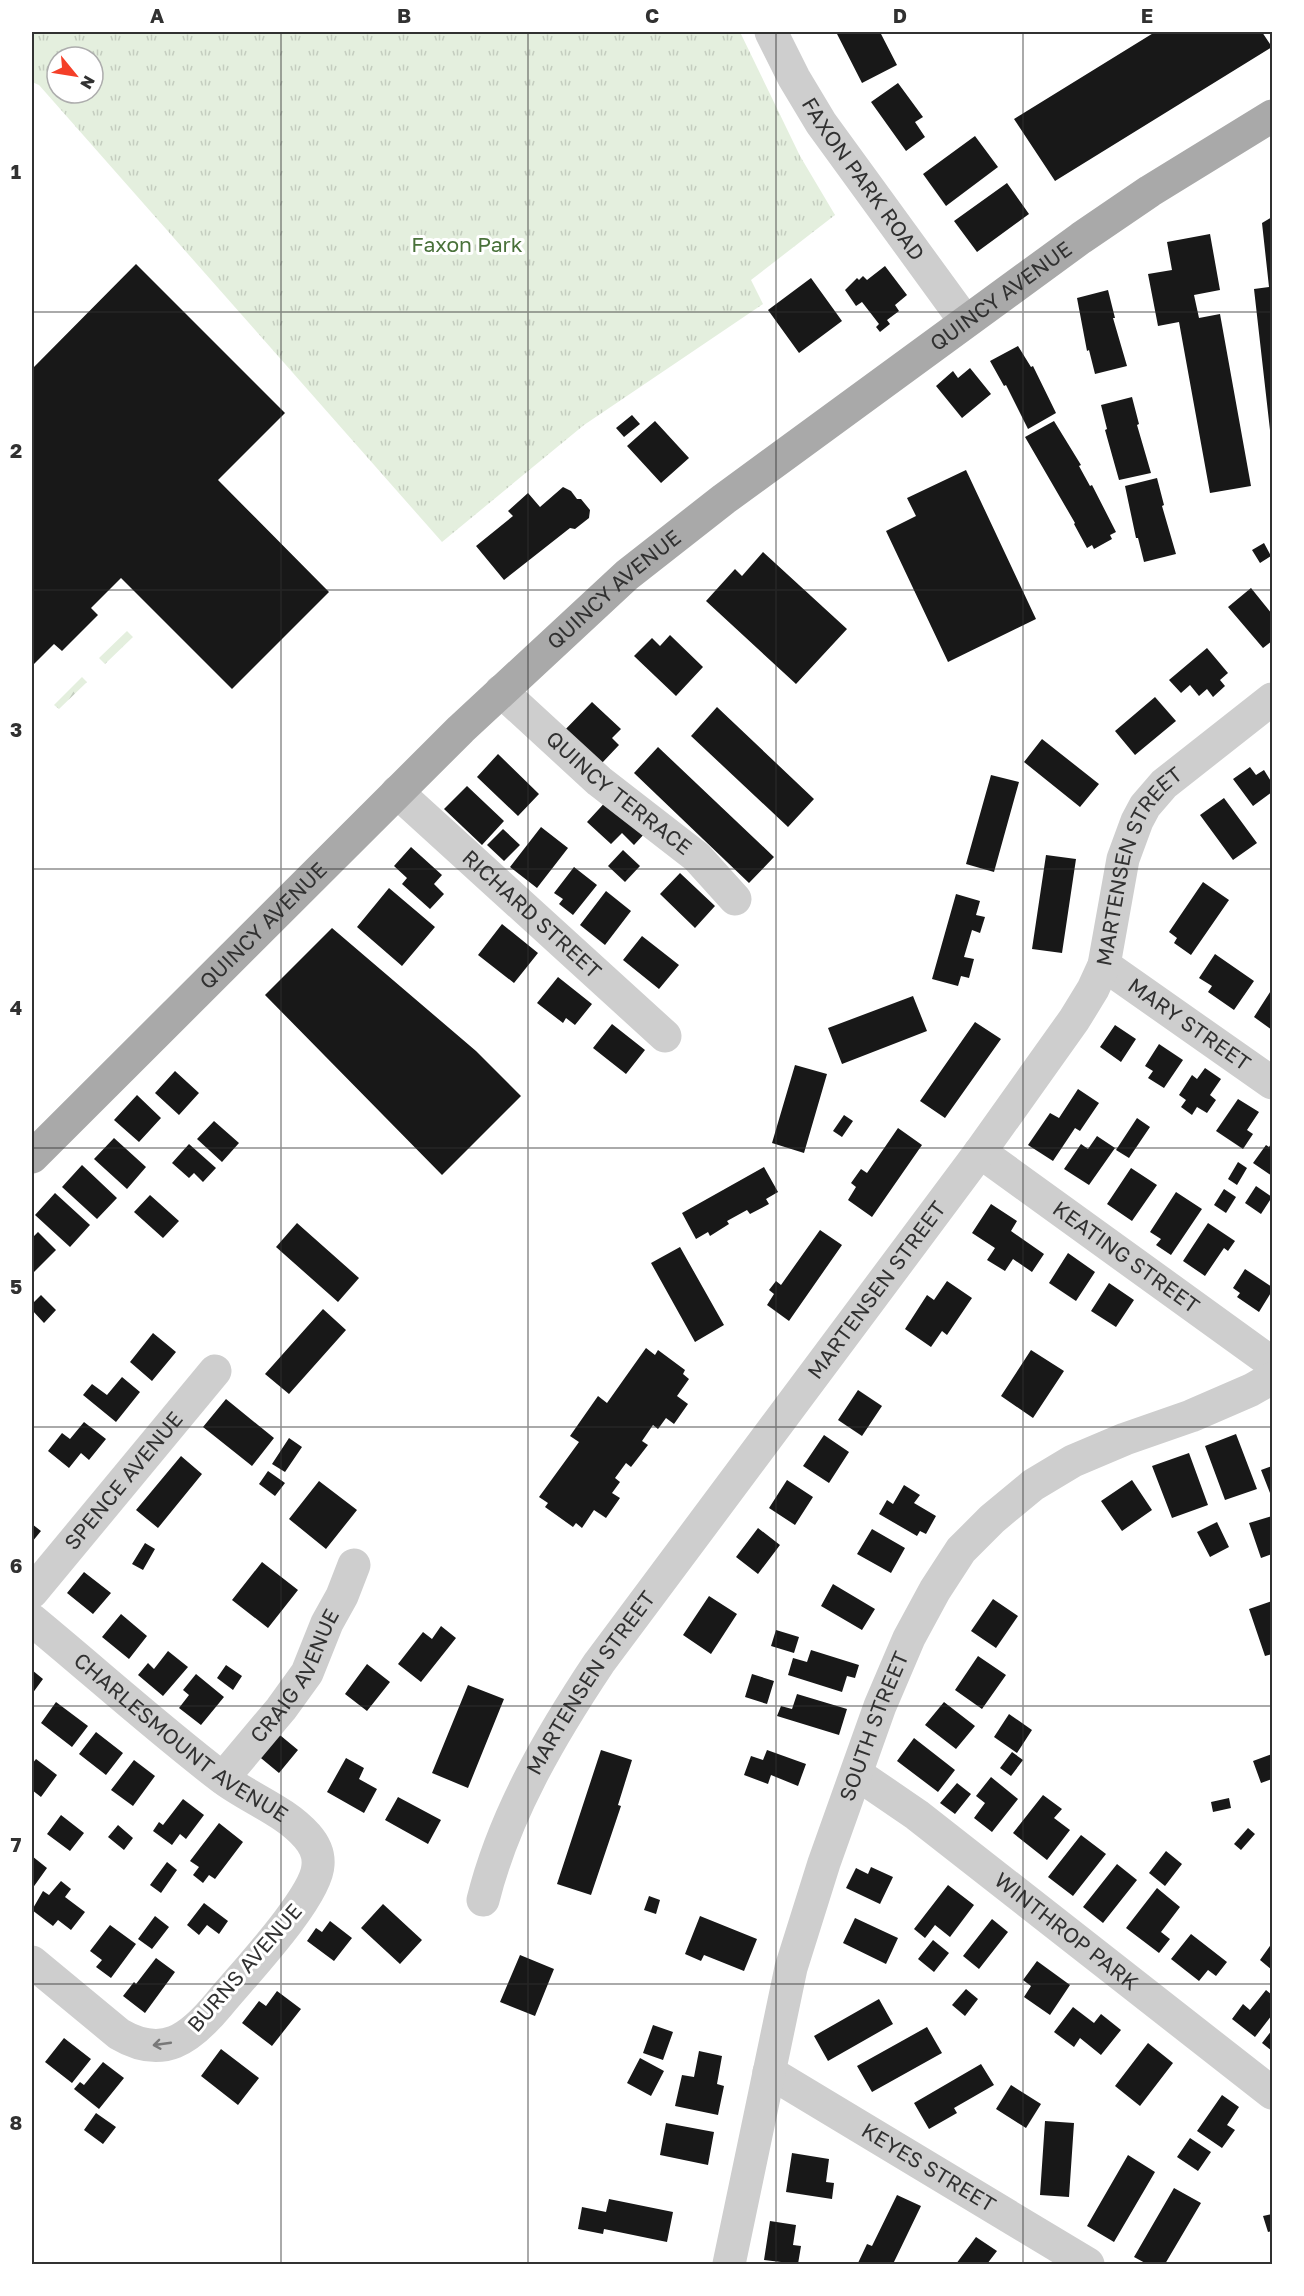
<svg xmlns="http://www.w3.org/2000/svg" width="1304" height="2296" font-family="'Golos Text',sans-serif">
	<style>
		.grass { fill: url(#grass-tufts); fill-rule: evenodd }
		.forest { fill: url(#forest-firs) }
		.building { fill: #181818 }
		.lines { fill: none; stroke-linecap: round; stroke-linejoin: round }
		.minor { stroke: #cecece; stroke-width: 33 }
		.major { stroke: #a9a9a9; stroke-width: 33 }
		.oneway { stroke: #787878 }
		.grid { fill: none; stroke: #313131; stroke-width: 1.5; stroke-opacity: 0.55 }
		.labels { text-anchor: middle; stroke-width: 6; stroke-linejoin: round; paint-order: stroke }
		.street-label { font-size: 21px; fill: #313131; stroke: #fff }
		.park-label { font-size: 21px; fill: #49713a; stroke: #fff }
		.neatline { fill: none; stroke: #313131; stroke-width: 2 }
		.grid-label { font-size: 20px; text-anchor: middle; font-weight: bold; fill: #313131 }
	</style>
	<defs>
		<pattern id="grass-tufts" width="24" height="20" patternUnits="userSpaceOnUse" patternTransform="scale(1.5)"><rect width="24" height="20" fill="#e4efde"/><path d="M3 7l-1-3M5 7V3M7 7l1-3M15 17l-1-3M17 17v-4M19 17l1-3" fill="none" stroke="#c4cdbf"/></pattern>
		<pattern id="forest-firs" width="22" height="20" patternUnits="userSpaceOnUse" patternTransform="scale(1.5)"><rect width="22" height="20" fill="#e4efde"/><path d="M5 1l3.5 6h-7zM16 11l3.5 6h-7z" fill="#c4cdbf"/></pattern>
	</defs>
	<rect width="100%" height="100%" fill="#fff"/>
	<path class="grass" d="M32,32H740L800,156L835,215L751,280L763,304L584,425L442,542L39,85L32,82ZM57,57H93V93H57Z"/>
	<path class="forest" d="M127,631L133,637L105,664L99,658Z
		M82,677L87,682L59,709L54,705Z"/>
	<path class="building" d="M836,32H880L897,65L862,83Z
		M1155,32H1262L1272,47L1055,181L1014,119Z
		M898,83L923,117L915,122L925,137L906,151L871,102Z
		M975,136L998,167L946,206L923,174Z
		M1007,183L1029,214L977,252L954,221Z
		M1272,217V439H1271L1254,289L1269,287L1262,223Z
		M1210,234L1220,290L1194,295L1199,318L1220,314L1251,486L1210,493L1179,322L1158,326L1148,274L1172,270L1167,242Z
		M136,264L285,413L218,480L329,592L232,689L121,578L91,608L98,615L62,651L54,644L32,666V369Z
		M885,266L907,295L895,305L899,311L887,320L890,324L880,332L876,327L879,324L862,302L856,306L845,290L857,278L859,280L863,276L867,280Z
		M811,278L842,321L799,353L768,310Z
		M1108,290L1115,318H1113L1127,366L1095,374L1089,350L1087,351L1077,298Z
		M1018,346L1031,367L1033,366L1056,413L1028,429L1006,385L1004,386L990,361Z
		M970,368L991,394L962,418L936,386L953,371L958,378Z
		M1132,397L1139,424L1137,425L1151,473L1119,480L1105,430L1107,429L1101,405Z
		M632,415L640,424L624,437L616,428Z
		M655,421L689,458L661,483L627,446Z
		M1054,421L1081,465L1079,466L1090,486L1092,485L1116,532L1110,535L1112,539L1094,549L1092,545L1087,548L1074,524L1075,523L1025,437Z
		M966,470L1036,619L948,662L886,531L916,516L907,498Z
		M1157,478L1164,505L1162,506L1176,554L1144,562L1138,538H1136L1125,486Z
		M563,487L571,491L577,499H581L590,510L589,518L575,529L570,528L504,580L476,546L513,516L508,511L528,493L540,507Z
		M1264,543L1271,556L1260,563L1252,550Z
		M763,552L847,629L796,684L706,601L735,569L742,576Z
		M1251,588L1272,614V641L1263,648L1228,607Z
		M670,635L703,667L676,696L634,656L652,638L660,646Z
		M1207,648L1228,673L1220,680L1225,686L1213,697L1207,689L1199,696L1190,685L1181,693L1169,680Z
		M1155,697L1176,721L1135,755L1115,731Z
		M592,702L621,729L612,738L619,745L602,763L559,736Z
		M717,707L814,799L788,827L691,736Z
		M1042,739L1099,784L1080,807L1024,762Z
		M658,747L774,857L749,883L634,773Z
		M498,754L539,794L518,816L477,777Z
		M1250,767L1256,775L1264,770L1272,783V792L1253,806L1233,779Z
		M991,775L1019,782L994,872L966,864Z
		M467,786L504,821L482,845L444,809Z
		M610,797L646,832L634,845L622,833L611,844L587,822Z
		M1224,798L1257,843L1233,860L1200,815Z
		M541,827L568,848L537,888L510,867Z
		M503,829L520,845L504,861L487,845Z
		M411,847L442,875L434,884L444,894L430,909L402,884L407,878L394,866Z
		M623,850L640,866L625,882L608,866Z
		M1046,855L1076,859L1062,953L1032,949Z
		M574,867L597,885L573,915L559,904L563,899L554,893Z
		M680,873L715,906L695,928L660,894Z
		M1203,882L1229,900L1191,955L1174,943L1177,938L1169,932Z
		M389,888L435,927L402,966L357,927Z
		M606,891L631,911L605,945L580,925Z
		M956,894L980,901L976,915L985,917L980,933L972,930L964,957L974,959L969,978L961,976L958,986L932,979Z
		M502,924L538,953L514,983L478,955Z
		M332,928L476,1051L521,1096L442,1175L265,995Z
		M642,936L679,965L659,989L623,960Z
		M1215,954L1254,981L1234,1010L1208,992L1212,986L1199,978Z
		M558,977L592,1004L575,1025L566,1018L563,1023L537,1003Z
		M1272,989V1030L1254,1017Z
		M913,996L927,1031L842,1064L828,1028Z
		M975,1022L1001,1039L945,1118L920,1101Z
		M612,1024L645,1050L626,1074L593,1048Z
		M1115,1025L1136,1039L1121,1062L1100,1047Z
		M1159,1044L1183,1060L1164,1088L1148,1078L1153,1071L1145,1066Z
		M795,1065L827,1074L804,1153L772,1143Z
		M1205,1068L1221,1079L1210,1095L1216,1100L1207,1113L1197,1107L1192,1115L1181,1107L1186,1100L1179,1095L1192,1075L1197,1079Z
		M175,1071L199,1093L179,1115L155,1093Z
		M1078,1089L1099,1103L1080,1131L1075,1128L1053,1161L1028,1145L1050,1113L1059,1118Z
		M137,1095L161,1118L139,1142L114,1120Z
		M1238,1099L1259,1112L1247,1130L1253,1134L1243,1149L1216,1131Z
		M844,1115L853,1121L842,1137L833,1131Z
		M1137,1118L1150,1127L1129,1158L1116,1150Z
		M214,1121L239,1143L222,1162L197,1139Z
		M898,1128L922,1145L872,1217L848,1200L856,1187L851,1183L861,1169L867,1173Z
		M1097,1136L1115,1148L1089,1185L1064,1169L1081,1144L1088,1149Z
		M114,1138L146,1167L127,1189L94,1159Z
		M1272,1142V1176L1253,1163L1266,1145L1269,1147Z
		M189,1144L216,1168L203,1182L194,1173L189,1178L172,1163Z
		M1238,1162L1247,1168L1237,1185L1228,1179Z
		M82,1165L117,1198L97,1219L62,1187Z
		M764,1167L778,1192L766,1199L769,1204L750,1214L747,1210L727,1221L729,1224L710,1236L708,1232L696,1239L682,1213Z
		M1131,1168L1157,1185L1132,1221L1107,1204Z
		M1256,1186L1272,1197L1261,1214L1245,1203Z
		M1224,1189L1236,1197L1226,1213L1214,1205Z
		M1176,1192L1202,1209L1171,1255L1156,1245L1161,1239L1150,1232Z
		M55,1193L90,1225L70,1247L35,1215Z
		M150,1195L179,1221L163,1238L134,1212Z
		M991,1204L1017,1221L1011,1231L1044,1254L1032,1272L1013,1259L1005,1271L987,1260L995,1248L972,1233Z
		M297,1223L359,1278L338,1302L276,1247Z
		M1208,1223L1235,1241L1228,1251L1224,1248L1205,1276L1183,1261Z
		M820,1230L842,1245L789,1321L767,1305L774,1294L769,1290L776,1281L781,1285Z
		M38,1232L56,1250L32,1274V1238Z
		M680,1247L724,1325L695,1342L651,1263Z
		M1068,1253L1095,1272L1076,1301L1049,1283Z
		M1245,1269L1272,1287V1291L1259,1312L1237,1297L1240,1293L1233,1288Z
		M947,1281L972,1298L947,1335L942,1331L931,1347L905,1329L927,1295L934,1300Z
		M1109,1283L1134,1300L1116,1327L1091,1311Z
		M41,1295L56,1310L44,1323L32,1310V1304Z
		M323,1309L346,1330L289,1394L265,1374Z
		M153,1333L176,1352L152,1381L130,1362Z
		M646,1348L655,1355L658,1350L685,1370L683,1374L689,1379L677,1396L688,1404L674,1424L666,1418L658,1429L653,1425L642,1441L648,1445L631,1467L626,1463L615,1478L620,1482L612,1493L620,1498L606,1518L594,1510L582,1528L576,1523L573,1527L545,1507L548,1503L539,1497L579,1442L570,1436L598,1396L607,1403Z
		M1031,1350L1064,1371L1033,1418L1001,1396Z
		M122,1377L140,1392L116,1422L83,1395L92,1384L107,1395Z
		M858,1390L882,1406L862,1436L838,1420Z
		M226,1399L274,1438L252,1466L203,1427Z
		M84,1422L106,1439L89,1460L81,1453L69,1468L48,1451L62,1433L70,1439Z
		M1236,1434L1257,1489L1225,1500L1205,1446Z
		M824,1435L849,1452L829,1483L803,1466Z
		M289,1438L302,1447L285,1472L272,1464Z
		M1189,1453L1208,1505L1172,1518L1152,1466Z
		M181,1456L202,1474L158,1528L136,1510Z
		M1272,1466V1492L1270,1493L1261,1470Z
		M268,1471L285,1483L275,1496L259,1484Z
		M787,1480L813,1497L795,1525L769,1508Z
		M1132,1480L1152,1510L1122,1531L1101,1501Z
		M319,1481L357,1510L326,1549L289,1519Z
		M904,1485L920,1495L914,1503L936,1516L926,1534L920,1531L917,1536L879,1514L887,1500L893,1504Z
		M1272,1516V1554L1261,1558L1249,1523Z
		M1217,1522L1229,1547L1210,1557L1197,1532Z
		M32,1524L41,1531L32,1542Z
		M758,1528L780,1545L758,1574L736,1557Z
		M872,1529L905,1548L891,1573L857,1554Z
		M145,1543L155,1549L143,1570L132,1564Z
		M262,1562L298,1590L268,1628L232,1600Z
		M84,1572L111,1593L93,1614L67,1593Z
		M833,1584L875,1609L862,1630L821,1606Z
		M709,1596L737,1614L711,1654L683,1635Z
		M993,1599L1018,1616L996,1648L971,1631Z
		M1272,1601V1654L1265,1656L1249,1609Z
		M121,1614L147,1636L129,1659L102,1637Z
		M441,1626L456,1638L421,1682L398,1664L423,1632L432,1639Z
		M776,1630L799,1637L794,1653L771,1646Z
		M811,1650L859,1665L855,1678L847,1676L842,1692L788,1675L793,1658L807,1662Z
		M168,1651L188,1667L163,1696L138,1675L148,1663L154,1669Z
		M978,1656L1006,1675L982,1709L955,1690Z
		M367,1664L390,1682L367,1711L345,1694Z
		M226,1665L242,1676L233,1690L217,1678Z
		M32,1670L43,1679L32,1694Z
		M196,1674L224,1697L201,1725L179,1708L189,1695L183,1690Z
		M752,1674L774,1681L767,1704L745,1697Z
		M468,1685L504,1699L468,1788L432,1773Z
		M797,1694L847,1709L839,1735L777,1716L781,1706L792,1709Z
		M56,1702L88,1726L72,1747L41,1723Z
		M944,1702L975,1726L956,1749L925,1725Z
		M1009,1714L1032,1730L1017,1753L994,1737Z
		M275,1731L298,1750L279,1773L256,1754Z
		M96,1732L123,1753L106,1775L79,1754Z
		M914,1738L955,1770L938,1792L897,1761Z
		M601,1750L632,1760L618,1805L621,1806L591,1895L557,1884Z
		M767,1750L806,1764L798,1786L771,1775L768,1784L744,1775L751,1756L763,1760Z
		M1012,1752L1023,1760L1011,1776L1000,1768Z
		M1272,1754V1779L1261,1783L1253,1761Z
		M346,1758L364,1768L359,1779L377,1789L364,1813L327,1792Z
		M36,1759L57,1775L41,1797L32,1790V1764Z
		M134,1760L155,1776L133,1806L111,1790Z
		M991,1777L1018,1799L992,1832L974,1818L985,1803L976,1796Z
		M957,1783L971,1794L955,1814L940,1803Z
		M1043,1795L1062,1809L1054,1818L1070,1830L1047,1860L1013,1833Z
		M398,1797L441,1820L428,1844L385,1820Z
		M1229,1798L1231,1808L1213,1812L1211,1802Z
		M183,1799L204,1815L186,1839L180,1834L172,1845L153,1831L159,1822L163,1825Z
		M61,1815L84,1833L70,1851L47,1834Z
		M219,1823L243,1842L215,1879L209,1875L203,1883L193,1875L199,1867L190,1861Z
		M118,1825L133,1838L124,1850L108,1837Z
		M1248,1828L1255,1834L1241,1850L1234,1844Z
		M1081,1835L1106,1854L1073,1896L1048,1877Z
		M1166,1851L1182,1864L1165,1886L1149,1873Z
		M32,1856L47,1868L32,1889Z
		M167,1862L177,1870L161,1893L150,1885Z
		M1117,1864L1137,1880L1103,1923L1083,1907Z
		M871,1867L893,1877L880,1904L846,1888L856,1868L868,1874Z
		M61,1881L71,1889L65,1897L85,1912L71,1930L58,1920L53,1926L32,1910L43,1891L49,1895Z
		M948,1885L974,1905L950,1937L935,1925L925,1938L914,1929Z
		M1157,1888L1180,1907L1161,1932L1170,1939L1159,1953L1126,1928Z
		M649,1896L660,1900L656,1914L644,1910Z
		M204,1903L228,1921L219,1934L207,1925L199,1935L187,1925Z
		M383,1904L422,1940L400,1964L361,1928Z
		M155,1916L169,1927L152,1949L138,1939Z
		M700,1916L757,1939L744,1971L704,1955L701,1961L685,1954Z
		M855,1918L898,1938L886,1964L843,1943Z
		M992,1919L1008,1932L979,1969L963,1956Z
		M330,1921L352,1938L334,1961L307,1941L316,1928L322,1932Z
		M110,1925L136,1944L111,1978L96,1967L102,1960L90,1951Z
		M1191,1934L1227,1962L1216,1976L1208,1970L1199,1981L1171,1959Z
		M933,1940L949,1953L934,1972L918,1959Z
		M1272,1943V1970L1260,1960Z
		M520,1955L554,1969L535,2016L500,2002Z
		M156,1958L175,1972L145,2013L123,1996L134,1982L136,1984Z
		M1037,1961L1070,1985L1050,2015L1024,1997L1031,1986L1023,1980Z
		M966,1989L978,1999L965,2016L952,2005Z
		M1266,1990L1272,1995V2015L1255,2037L1232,2019L1243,2004L1250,2010Z
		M277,1991L301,2009L272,2046L242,2023L259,2001L266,2006Z
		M879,1999L893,2024L828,2061L814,2036Z
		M1073,2007L1094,2023L1101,2014L1121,2030L1101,2055L1080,2038L1074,2047L1054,2032Z
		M653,2025L673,2032L663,2060L643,2053Z
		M927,2027L942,2053L872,2092L857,2066Z
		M1272,2030V2051L1262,2043Z
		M64,2038L91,2059L72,2083L45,2062Z
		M1148,2043L1173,2063L1140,2106L1115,2086Z
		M221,2049L259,2078L238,2105L201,2076Z
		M699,2051L722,2056L717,2084L724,2086L718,2115L675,2106L682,2075L694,2077Z
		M640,2058L664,2071L651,2096L627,2083Z
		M103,2062L124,2078L99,2109L74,2089L80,2082L84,2085Z
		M981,2064L994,2085L954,2108L957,2113L929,2129L914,2103Z
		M1011,2085L1041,2104L1026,2128L996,2109Z
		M1222,2095L1239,2107L1227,2125L1235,2130L1222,2148L1197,2131Z
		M96,2113L116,2127L103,2144L84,2130Z
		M1045,2121L1074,2123L1069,2197L1040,2195Z
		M666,2123L714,2132L708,2165L660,2155Z
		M1190,2138L1211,2152L1198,2171L1177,2157Z
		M792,2153L829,2159L826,2182L834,2183L832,2199L786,2192Z
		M1128,2155L1155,2172L1114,2242L1087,2226Z
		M1174,2188L1201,2203L1165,2264H1147L1134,2257Z
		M897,2195L921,2206L893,2264H862L858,2263L867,2244L872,2246Z
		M609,2199L673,2212L667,2242L604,2229L603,2234L578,2229L582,2207L606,2212Z
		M1272,2214V2231L1268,2232L1263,2216Z
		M770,2221L796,2225L793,2245L801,2246L798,2264L764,2260Z
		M976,2237L997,2251L987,2264H956Z"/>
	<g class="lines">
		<g class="minor">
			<path id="s1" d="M771,32L794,78L821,123L965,321"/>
			<path id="s2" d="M501,691L599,781L697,857L735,899"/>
			<path id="s3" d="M397,792L665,1036"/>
			<path id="s4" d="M1104,965L1272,1083"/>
			<path id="s5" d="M980,1152L1272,1363"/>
			<path id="s6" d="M32,1592L215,1371"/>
			<path id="s7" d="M32,1620C95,1672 156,1727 221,1777C248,1798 284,1810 307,1836C314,1844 319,1854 318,1865C317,1897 242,1976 219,2004C190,2039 163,2060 119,2034L32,1962"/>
			<path id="s8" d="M857,1774L917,1815L1272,2093"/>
			<path id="s9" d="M223,1778L281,1709L307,1673L327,1623L342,1596L354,1565"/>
			<path id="s10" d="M483,1900C504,1815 551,1735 599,1663L980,1152L1074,1020L1093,989L1104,965L1123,859L1137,821L1145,806L1164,784L1272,699"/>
			<path id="s11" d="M769,2072L1088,2264"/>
			<path id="s12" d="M729,2264L791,1968L824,1863L880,1706L909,1638L935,1590L961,1550L992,1519L1033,1485L1073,1461L1125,1439L1191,1416L1251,1390L1272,1378"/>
		</g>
		<path class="major" id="s13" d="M32,1157L461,729L627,575L724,499L1081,238L1150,191L1272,116"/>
	</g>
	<defs><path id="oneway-shaft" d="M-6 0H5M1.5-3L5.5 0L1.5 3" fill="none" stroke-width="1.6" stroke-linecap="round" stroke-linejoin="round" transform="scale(1.5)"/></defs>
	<use class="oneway" href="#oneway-shaft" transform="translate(162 2044) rotate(172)"/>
	<path class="grid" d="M281,32V2264M528,32V2264M776,32V2264M1023,32V2264M32,312H1272M32,590H1272M32,869H1272M32,1148H1272M32,1427H1272M32,1706H1272M32,1984H1272"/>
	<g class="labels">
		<g class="street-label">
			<text dy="7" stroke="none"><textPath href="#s1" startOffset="174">FAXON PARK ROAD</textPath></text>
			<text dy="7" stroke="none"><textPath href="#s13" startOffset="1299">QUINCY AVENUE</textPath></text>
			<text dy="7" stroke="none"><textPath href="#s13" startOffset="813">QUINCY AVENUE</textPath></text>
			<text dy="7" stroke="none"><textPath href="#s2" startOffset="156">QUINCY TERRACE</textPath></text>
			<text dy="7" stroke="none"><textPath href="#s10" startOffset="1234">MARTENSEN STREET</textPath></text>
			<text dy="7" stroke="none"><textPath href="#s3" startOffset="182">RICHARD STREET</textPath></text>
			<text dy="7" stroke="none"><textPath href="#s13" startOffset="327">QUINCY AVENUE</textPath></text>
			<text dy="7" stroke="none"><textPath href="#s4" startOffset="104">MARY STREET</textPath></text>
			<text dy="7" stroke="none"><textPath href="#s5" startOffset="180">KEATING STREET</textPath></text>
			<text dy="7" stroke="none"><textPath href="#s10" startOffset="730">MARTENSEN STREET</textPath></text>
			<text dy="7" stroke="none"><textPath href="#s6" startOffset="144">SPENCE AVENUE</textPath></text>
			<text dy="7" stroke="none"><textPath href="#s9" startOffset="126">CRAIG AVENUE</textPath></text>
			<text dy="7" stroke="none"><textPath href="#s10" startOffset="244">MARTENSEN STREET</textPath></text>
			<text dy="7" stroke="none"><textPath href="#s12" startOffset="558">SOUTH STREET</textPath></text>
			<text dy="7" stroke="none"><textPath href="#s7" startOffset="190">CHARLESMOUNT AVENUE</textPath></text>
			<text dy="7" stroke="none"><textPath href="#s8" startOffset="262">WINTHROP PARK</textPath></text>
			<text transform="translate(245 1968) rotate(-49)" y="7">BURNS AVENUE</text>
			<text dy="7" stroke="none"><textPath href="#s11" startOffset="186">KEYES STREET</textPath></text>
		</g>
		<g class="park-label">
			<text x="467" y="252">Faxon Park</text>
		</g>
	</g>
	<rect width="1304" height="2296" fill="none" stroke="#ffffff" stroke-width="66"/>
	<g transform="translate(75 75) rotate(120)"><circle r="28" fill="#ffffff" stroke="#adadad" stroke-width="1.5"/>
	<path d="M0-4.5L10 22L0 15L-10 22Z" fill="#f43f28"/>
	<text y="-9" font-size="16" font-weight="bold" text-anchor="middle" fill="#313131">N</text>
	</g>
	<rect x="33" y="33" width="1238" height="2230" class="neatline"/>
	<g class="grid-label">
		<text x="157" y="23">A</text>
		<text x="404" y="23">B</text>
		<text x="652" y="23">C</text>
		<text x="900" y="23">D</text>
		<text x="1147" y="23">E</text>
		<text x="16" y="179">1</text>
		<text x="16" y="458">2</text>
		<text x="16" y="737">3</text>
		<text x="16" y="1015">4</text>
		<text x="16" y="1294">5</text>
		<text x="16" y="1573">6</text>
		<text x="16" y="1852">7</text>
		<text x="16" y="2130">8</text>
	</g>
</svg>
